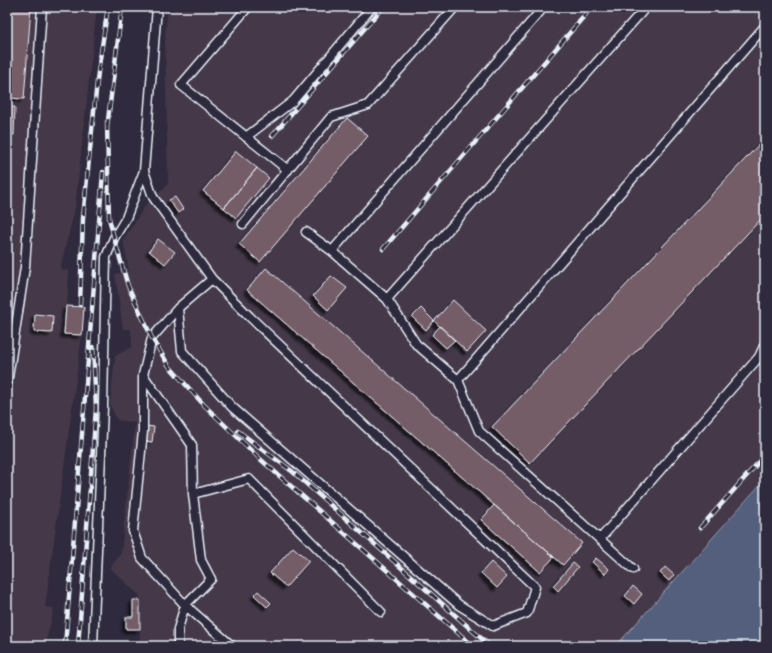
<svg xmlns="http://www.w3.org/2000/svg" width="772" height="653" font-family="Caveat,sans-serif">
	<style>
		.built { fill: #44394a }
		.water { fill: #535f7b; stroke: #8f99ad }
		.building { fill: #755d68; stroke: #e8f1f8; filter: url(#shadow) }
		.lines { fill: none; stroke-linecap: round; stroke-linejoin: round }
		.service-casing { stroke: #e8f1f8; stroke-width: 11 }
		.service { stroke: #2f2a3d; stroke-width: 8 }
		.rail-casing { stroke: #e8f1f8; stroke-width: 4.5 }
		.rail { stroke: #2f2a3d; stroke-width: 3; stroke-dasharray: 9; stroke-linecap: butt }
	</style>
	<defs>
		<filter id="shadow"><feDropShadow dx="-3.5" dy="3.5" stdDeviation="1" flood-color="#0009"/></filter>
	</defs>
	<rect width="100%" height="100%" fill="#2f2a3d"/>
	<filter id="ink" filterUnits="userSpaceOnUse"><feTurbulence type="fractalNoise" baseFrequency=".025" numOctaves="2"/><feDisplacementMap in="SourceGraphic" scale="8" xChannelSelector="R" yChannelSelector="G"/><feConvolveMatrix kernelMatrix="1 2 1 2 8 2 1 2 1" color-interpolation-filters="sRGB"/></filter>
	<g filter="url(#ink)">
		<path class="built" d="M7,7H97L75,208L60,269L69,271L67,306L84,307L82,335L45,607L54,608L45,646H7Z
			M168,7H765V479L616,646H456L447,638L440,646H140V596L110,568L121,553L135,423L117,420L110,405L115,356L132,347L131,329H123L115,274L129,271L123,240L147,203L168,184L165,35Z"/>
		<path class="water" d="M765,479V646H616Z"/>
		<path class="building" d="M7,7H31L24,99L7,98Z
			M7,107H15L14,135H7Z
			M347,118L368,136L260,262L239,244Z
			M765,138V215L530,463L492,427Z
			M236,151L257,168L224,208L203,191Z
			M257,168L269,178L236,218L224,208Z
			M175,197L183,209L178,213L169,200Z
			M158,239L175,252L165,264L149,251Z
			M266,268L582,543L563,565L247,290Z
			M331,276L347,288L328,310L313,296Z
			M453,300L486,331L467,352L434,321Z
			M66,306L84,307L82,335L64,334Z
			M421,308L434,321L426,330L412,317Z
			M35,314L53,316L52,333L34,332Z
			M440,326L455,340L446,348L432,335Z
			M147,426L154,427L152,442L145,441Z
			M494,505L554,557L540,572L481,520Z
			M293,547L309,561L286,587L270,573Z
			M596,558L609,569L605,574L592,562Z
			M491,562L507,577L497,588L481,573Z
			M573,563L578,567L558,591L553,586Z
			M665,567L674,575L669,581L660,573Z
			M633,586L642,594L634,604L625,596Z
			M258,591L271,603L267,607L254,595Z
			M133,600H140V629H126V617H133Z"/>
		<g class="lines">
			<g class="service-casing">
				<path id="service" d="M248,7L181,85L288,170
					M246,137L293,101L372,7
					M144,171L153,197L212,279L250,317L535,587L527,613L493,626L459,605L232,407L182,351L178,308L212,279
					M243,224L331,117L368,105L455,7
					M306,232L332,251L387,299L416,344L458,380L479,431L633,569
					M332,251L544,7
					M387,299L646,7
					M178,308L152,338L143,375V431L133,531L142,558L185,605L232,646
					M143,375L192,445L193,494L201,560L211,579L185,605L178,629V646
					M458,380L765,26
					M7,384L25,267L42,7
					M193,494L249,479L381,612
					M600,539L759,357L765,344
					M93,646L103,407L106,257L114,238L126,218L144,171L157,7"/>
			</g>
			<use href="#service" class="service"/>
			<g class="rail-casing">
				<path id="rail" d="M107,122L109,218L114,238L128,286L152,338L169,366L204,405L259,458L473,646
					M107,128L122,7
					M272,136L383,7
					M383,249L592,7
					M80,305L83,218L98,72L108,7
					M238,431L293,472L490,646
					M700,528L765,455
					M65,646L103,172
					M78,646L96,408L93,347"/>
			</g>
			<use href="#rail" class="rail"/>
		</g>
	</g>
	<rect width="772" height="653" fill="none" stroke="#2f2a3d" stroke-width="24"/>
	<rect x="12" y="12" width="748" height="629" fill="none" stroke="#e8f1f8" stroke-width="1.5" filter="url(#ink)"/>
</svg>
